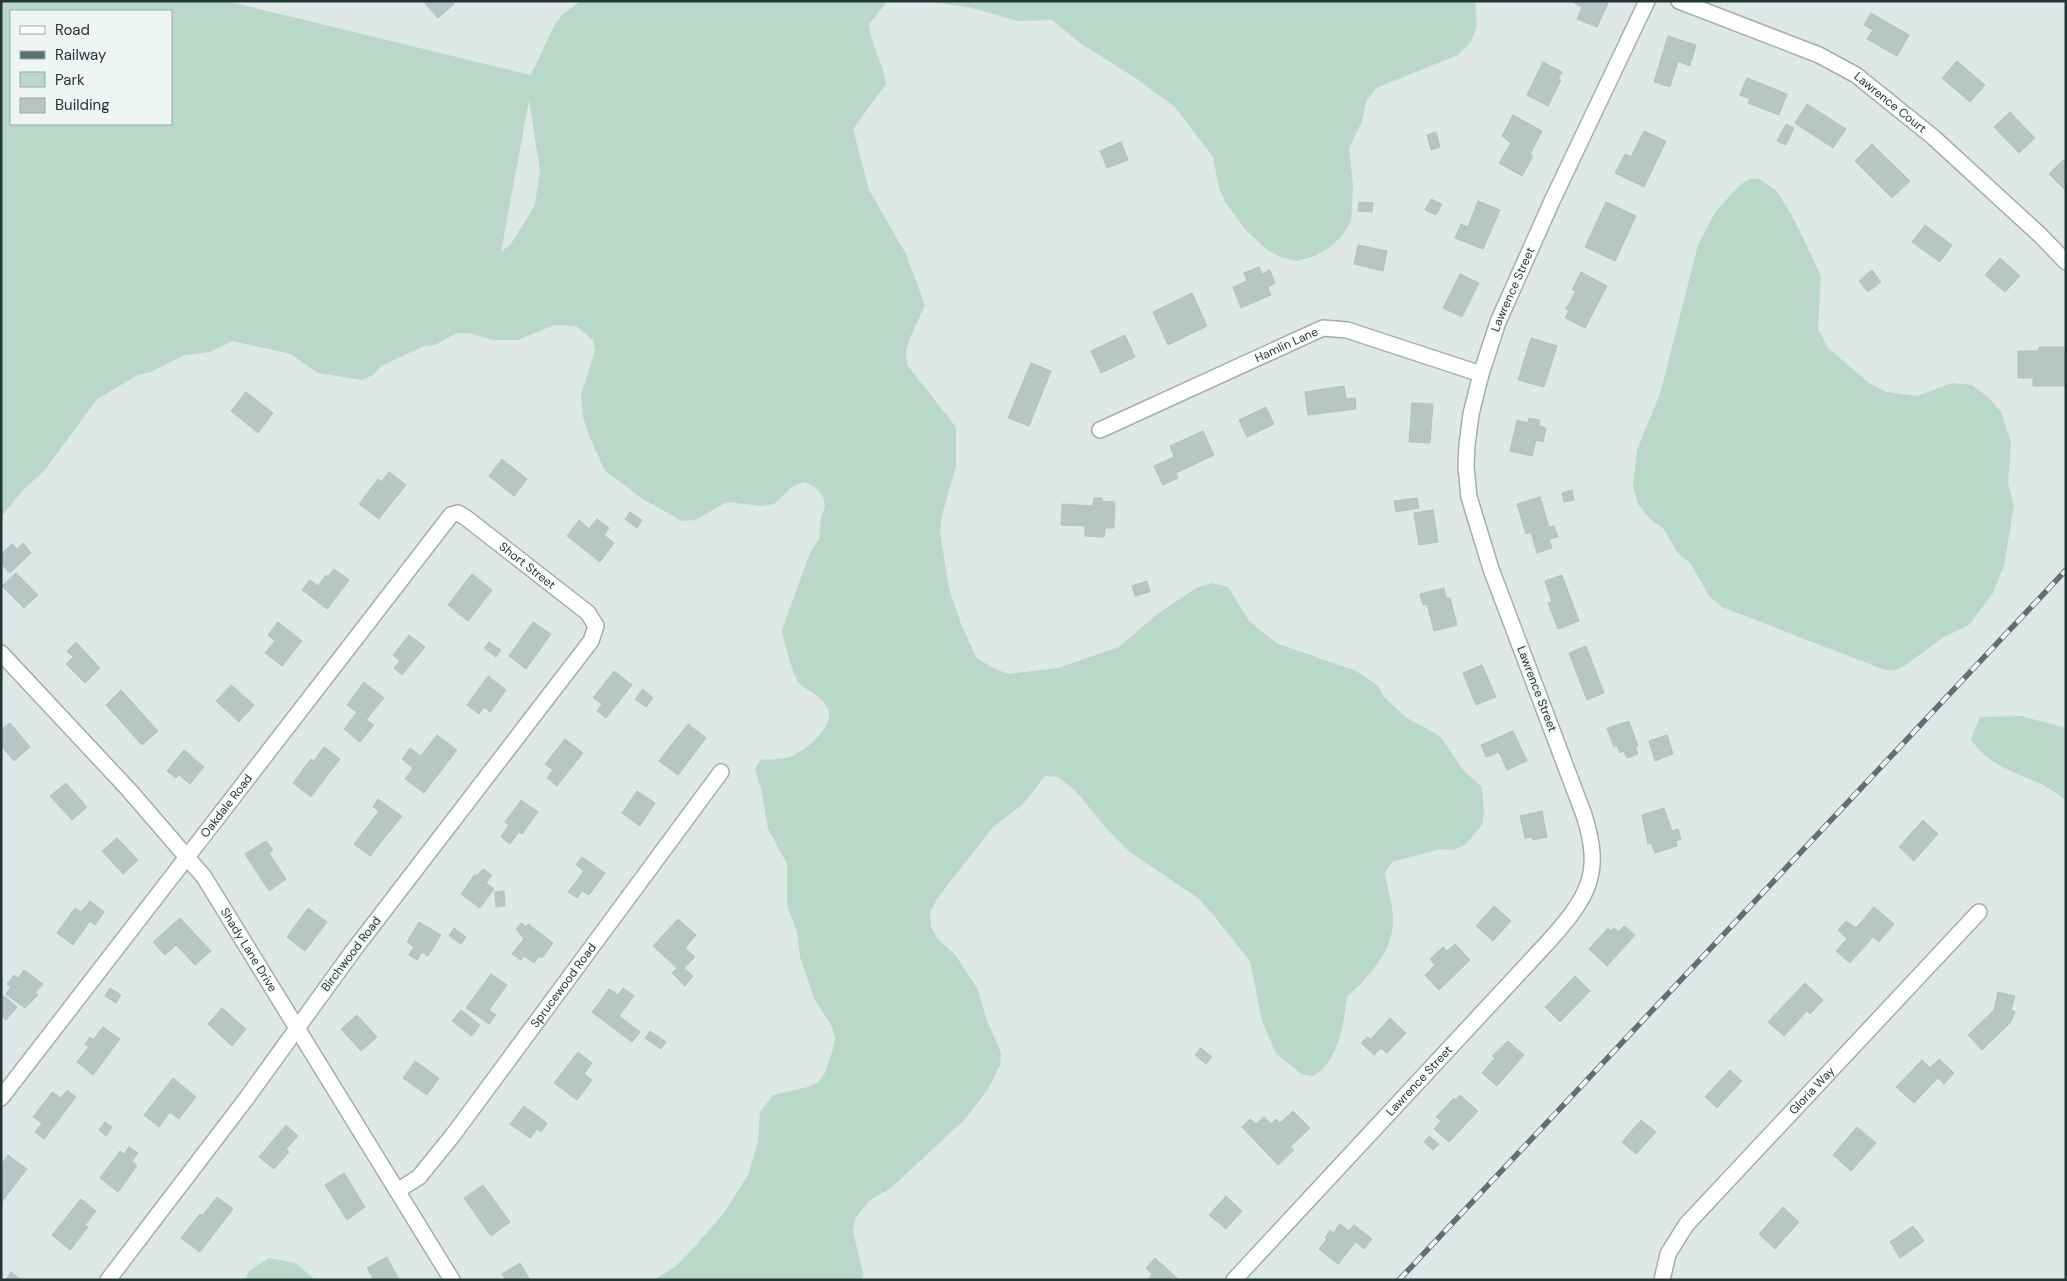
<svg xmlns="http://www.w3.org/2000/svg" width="2067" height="1281" font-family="'DM Sans',sans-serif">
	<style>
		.green { fill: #b9d8c9; fill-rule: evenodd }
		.building { fill: #b7c5c3; stroke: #b2c1bf }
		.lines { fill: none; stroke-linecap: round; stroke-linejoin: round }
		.minor-casing { stroke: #a2afae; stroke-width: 18 }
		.minor { stroke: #fff; stroke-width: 15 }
		.rail-casing { stroke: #5c7272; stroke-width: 5.5 }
		.rail { stroke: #eef5f4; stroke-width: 4; stroke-dasharray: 11; stroke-linecap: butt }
		.labels { text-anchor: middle; stroke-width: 4; stroke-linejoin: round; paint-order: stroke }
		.street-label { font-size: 12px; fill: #223636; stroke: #eef5f4 }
	</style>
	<rect width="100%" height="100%" fill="#dee8e6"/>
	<path class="green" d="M1,1H226L531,75L555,24L562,15L581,1H888L869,24C871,46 883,61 886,84L853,129L869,190L906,254L925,305L909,340L906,352L907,365L956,427V466L942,515L940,532L949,589L961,624L976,657L991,667L1008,674L1058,668L1119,647L1156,615L1196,588L1212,583L1228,587L1249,621L1276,643L1356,671L1377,685L1384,697L1407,718L1440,736L1463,770L1482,787L1484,813L1482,825L1465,845L1453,850L1441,849L1392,862L1385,873C1387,888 1394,907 1393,923C1392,952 1367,979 1347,997C1343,1025 1339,1062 1313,1076L1302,1074L1276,1054L1262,1021L1250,961L1215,917L1198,898L1130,852L1105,827L1075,790L1058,777L1045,776L1022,805L993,827L936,900L930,913L931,926L937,938L956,956L978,990L986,1018L1001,1053L1000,1065L988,1089L965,1119L891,1188L870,1200L855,1219L853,1232L863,1273L862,1280H654L675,1267L691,1251L724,1213L748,1175L758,1142L760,1112L773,1095L808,1087L818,1082L825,1073L833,1049L835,1038L832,1027L814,998L800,957L797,932L787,905V864L768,829L761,788L755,770L760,760C772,759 784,760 794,755C808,749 835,725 828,709C823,697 809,692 800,684C794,679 783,639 782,630L810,553L819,539L821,517L825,507L823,496L815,487L804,482L792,487L774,504L762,506L727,502L695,520L682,521L643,499L605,471L590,438L583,417L581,395L595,351L593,340L576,326L554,325L518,340H493L469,333H457L435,345L424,346L392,361L381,366L373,375L362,380L318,373L291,354L233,341L210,352L185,355L151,372L138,375L97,399L45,470L23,490L1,517ZM171,11V124H11V11ZM529,100L540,170L535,205L511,244L501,252Z
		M925,1H1475L1477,25L1471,42L1458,55L1376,88L1366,102L1362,121L1349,148L1353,186L1351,221L1342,236L1330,247L1315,256L1297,261L1281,257L1267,250L1245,229L1225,202L1219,188L1213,157L1175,107L1137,79L1080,43L1052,20L1018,21L968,7Z
		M1750,179H1759L1776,190L1794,219L1821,276L1818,329L1828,348L1869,383L1887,392L1917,396L1952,383L1972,385L1988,397L2001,412L2011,443L2008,484L2014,505L2004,566L1993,593L1969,625L1944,637L1904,666L1895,670H1885L1722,607L1709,596L1691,564L1678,553L1663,528L1649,518L1638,504L1633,486L1637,450L1660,394L1698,245L1716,211L1741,184Z
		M2021,716L2066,728V801C2036,773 1995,776 1971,739L1980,717Z
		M269,1258L295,1263L316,1280H245L249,1271Z"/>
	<path class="building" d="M423,1H452L454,4L438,18Z
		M1575,1H1609L1597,27L1577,19L1582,7L1574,3Z
		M1871,13L1909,35L1897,56L1867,39L1873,30L1864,25Z
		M1668,36L1696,45L1690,66L1678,61L1670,87L1654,82Z
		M1957,61L1985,85L1970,102L1942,78Z
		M1543,62L1562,72L1558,79L1561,80L1548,106L1527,95Z
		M1747,78L1787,94L1779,115L1748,103L1750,99L1740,95Z
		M1807,104L1846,129L1833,148L1795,123Z
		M2010,112L2035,138L2019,153L1994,127Z
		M1513,115L1542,131L1530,154L1533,156L1522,176L1499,163L1511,143L1502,136Z
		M1786,124L1794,128L1786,145L1777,141Z
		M1644,131L1666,141L1644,187L1615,173L1625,154L1631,157Z
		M1436,132L1440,147L1431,150L1427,135Z
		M1121,142L1128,160L1107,168L1100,151Z
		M1872,144L1910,181L1892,198L1855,161Z
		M2063,160L2066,163V191L2049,174Z
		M1431,199L1442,204L1436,215L1425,210Z
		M1478,201L1500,210L1483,249L1455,238L1461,224L1468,227Z
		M1359,202L1373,203L1372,212L1358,211Z
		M1606,202L1636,216L1615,261L1585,247Z
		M1925,225L1952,245L1940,262L1912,242Z
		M1358,245L1387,251L1383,271L1354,264Z
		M2000,258L2020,276L2005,292L1985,275Z
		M1259,267L1262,274L1270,270L1275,283L1268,287L1271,295L1241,308L1233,287L1247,281L1244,273Z
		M1872,270L1881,282L1868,292L1859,281Z
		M1581,272L1607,286L1585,328L1565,318L1569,311L1566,309L1576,291L1572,290Z
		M1460,274L1479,283L1462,317L1443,308Z
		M1192,293L1207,326L1168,345L1153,312Z
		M1125,335L1135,357L1101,373L1091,351Z
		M1531,338L1557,346L1544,387L1518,380Z
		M2039,347H2066V393L2065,386H2033V378H2018V351H2038Z
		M1031,363L1051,371L1029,426L1008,418Z
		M1344,386L1346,399L1355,398L1356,409L1308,415L1305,392Z
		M246,392L273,413L258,433L231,411Z
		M1412,403L1433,404L1430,443L1409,442Z
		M1266,407L1274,424L1247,437L1239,420Z
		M1529,418L1540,420L1539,426L1546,428L1543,442L1536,440L1532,456L1510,451L1517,420L1528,423Z
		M1203,431L1214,455L1176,473L1178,478L1163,485L1154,466L1174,457L1170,446Z
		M502,459L527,479L514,496L489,476Z
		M389,472L406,485L379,519L359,504L378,479L381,482Z
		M1572,490L1574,500L1564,502L1562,493Z
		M1540,497L1549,527L1554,526L1558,537L1549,539L1552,548L1537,553L1531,532L1526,534L1517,504Z
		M1094,498H1102V501L1115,502L1114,528H1105L1104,537L1085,536V526L1061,525L1062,504L1093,506Z
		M1417,498L1419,508L1396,512L1394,501Z
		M1433,510L1438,542L1419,545L1414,513Z
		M630,512L642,520L637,528L625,519Z
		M597,519L609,528L604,535L614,543L600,562L567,536L579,520L589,529Z
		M23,543L31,553L10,573L1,564V554L12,544L17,549Z
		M334,569L349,580L327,609L302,590L310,580L318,586L326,575L328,577Z
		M16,573L38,595L24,608L2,586Z
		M472,574L492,590L468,621L448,605Z
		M1562,575L1579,621L1558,629L1548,603L1552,602L1545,581Z
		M1147,581L1150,592L1135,596L1132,586Z
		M1444,588L1446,598H1450L1457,625L1434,631L1427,604L1423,605L1420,594Z
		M278,622L302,641L282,666L265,653L275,641L268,635Z
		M533,622L551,634L526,669L509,656Z
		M409,635L425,647L402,675L394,668L400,661L393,655Z
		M76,642L100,668L85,683L66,664L73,657L67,651Z
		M489,642L501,650L496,657L484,648Z
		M1586,646L1604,693L1587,700L1569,653Z
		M1482,665L1496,697L1476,705L1463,673Z
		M614,671L632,685L606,718L597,711L602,704L593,698Z
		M488,676L506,690L490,712L484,707L479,714L467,705Z
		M364,682L384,698L366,720L374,725L360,742L344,729L357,712L347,705Z
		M231,685L254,705L239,722L216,701Z
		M643,689L653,698L646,707L635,699Z
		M121,690L158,731L142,745L106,705Z
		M1629,721L1638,746L1635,747L1638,754L1627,758L1624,751L1620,753L1617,745L1614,747L1607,728Z
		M10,723L30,747L14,761L1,746V730Z
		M688,724L706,738L678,775L659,761Z
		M1513,731L1527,761L1507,770L1499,752L1486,757L1481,745Z
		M437,735L457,750L424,793L405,779L413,768L402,759L410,748L421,756Z
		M1667,735L1673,754L1655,761L1649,741Z
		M565,739L583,753L557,786L547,778L553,770L545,764Z
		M324,747L340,759L311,797L293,783L311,759L314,761Z
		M184,750L204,767L190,784L179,775L176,778L167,771Z
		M66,783L87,807L72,820L50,796Z
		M637,791L655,803L640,826L622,813Z
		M378,799L402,816L370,856L354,844L379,811L373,807Z
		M521,800L538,812L522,834L519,832L510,844L501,837L509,825L505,822Z
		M1664,808L1672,831L1678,829L1681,839L1676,841L1677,846L1655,853L1651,843L1648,844L1642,815Z
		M1542,811L1547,837L1533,840L1532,837L1525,838L1520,816Z
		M1923,820L1938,834L1914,861L1899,847Z
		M117,838L138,860L123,874L102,851Z
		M266,841L273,850L269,853L286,879L269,891L245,854Z
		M582,857L605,873L589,895L582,891L577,898L568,892L584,871L576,865Z
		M483,869L492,875L486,883L494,889L480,908L461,894L475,874L477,876Z
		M504,891L505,906L496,907L495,892Z
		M90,901L104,912L95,925L90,921L73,945L57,933L75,908L81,912Z
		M1494,906L1511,921L1493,941L1476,926Z
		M1874,907L1894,924L1879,942L1873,937L1850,963L1836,951L1847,939L1838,930L1846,921L1856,928Z
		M308,908L327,922L305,951L287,937Z
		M180,918L211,951L195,965L176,945L165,955L153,942Z
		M678,919L696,935L685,948L695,957L684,968L693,976L685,986L672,973L677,968L653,946Z
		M419,922L441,935L428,956L422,952L417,960L409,955L414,947L407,942Z
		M521,923L526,927L528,924L553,943L542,958L539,956L534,963L524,956L521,960L512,954L524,939L516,929Z
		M1624,926L1635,935L1607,966L1589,949L1608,928L1611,931L1614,928L1619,932Z
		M454,928L466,937L461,944L449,936Z
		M1455,944L1470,960L1439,990L1425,975L1435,965L1430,959L1443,947L1447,951Z
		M24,970L43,984L35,993L38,995L25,1008L6,994L11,987L7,984L14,975L18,978Z
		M491,974L507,985L489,1010L496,1015L489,1024L466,1008Z
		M1575,976L1590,991L1560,1022L1545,1007Z
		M1805,983L1823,1000L1810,1014L1807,1011L1784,1036L1768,1022Z
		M110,988L121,995L116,1003L105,996Z
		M623,988L634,996L619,1016L640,1032L632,1042L592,1012L609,989L618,995Z
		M1998,992L2015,996L2011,1010L2015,1012L2011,1022L1982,1050L1968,1035L1994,1010Z
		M4,996L17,1007L6,1020L1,1015V999Z
		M222,1008L246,1029L232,1046L208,1024Z
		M461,1010L480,1025L472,1036L452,1021Z
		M357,1015L377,1037L361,1051L341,1029Z
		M1390,1018L1406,1033L1387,1053L1381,1048L1374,1055L1361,1043L1367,1037L1371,1039Z
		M103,1027L120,1039L93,1075L77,1062L89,1047L85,1044L90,1037L93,1040Z
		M650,1031L666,1042L661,1049L645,1038Z
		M1508,1041L1524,1055L1497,1086L1482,1073L1495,1058L1492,1056Z
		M1201,1048L1212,1057L1206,1064L1195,1055Z
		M578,1052L592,1063L584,1074L592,1080L577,1100L554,1083Z
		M1939,1059L1954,1073L1944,1084L1938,1078L1914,1103L1896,1087L1922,1060L1930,1068Z
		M415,1061L439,1078L427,1095L403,1078Z
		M1730,1070L1742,1081L1717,1108L1705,1097Z
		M173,1078L196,1097L179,1119L170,1112L159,1127L144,1115Z
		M67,1090L76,1097L44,1139L35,1132L42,1123L33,1117L52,1092L61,1098Z
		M1460,1095L1478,1111L1449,1142L1434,1129L1441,1121L1436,1117L1454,1098L1456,1100Z
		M524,1106L547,1123L541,1132L537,1129L530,1138L510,1124Z
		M1293,1111L1310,1128L1290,1147L1294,1150L1278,1165L1242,1127L1250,1119L1256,1124L1264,1117L1271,1124L1276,1119L1280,1123Z
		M1641,1120L1656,1132L1636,1154L1622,1142Z
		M105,1122L112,1127L106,1136L99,1130Z
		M286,1125L298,1136L286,1149L289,1152L274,1169L259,1157Z
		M1857,1127L1876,1143L1851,1171L1833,1155Z
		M1429,1136L1439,1144L1433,1150L1424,1142Z
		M129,1147L138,1153L132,1161L137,1166L118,1192L100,1178L120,1151L124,1154Z
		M8,1155L27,1169L1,1203V1165Z
		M344,1173L365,1207L347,1220L325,1185Z
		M483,1185L510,1222L491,1236L464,1198Z
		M1226,1196L1242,1211L1226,1229L1209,1215Z
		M217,1197L233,1209L200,1252L181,1238L200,1214L202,1216Z
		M81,1199L96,1211L85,1225L88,1227L70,1250L52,1235Z
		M1783,1207L1799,1222L1775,1249L1759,1234Z
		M1340,1224L1349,1231L1354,1225L1372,1239L1364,1249L1356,1242L1338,1264L1319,1249L1327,1239L1325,1238L1330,1230L1333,1233Z
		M1913,1226L1924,1241L1900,1258L1890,1242Z
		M387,1257L399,1280H374L367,1268Z
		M1155,1258L1178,1279L1177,1280H1147L1152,1274L1146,1268Z
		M520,1263L530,1280H506L502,1274Z
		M11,1272L21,1280H6Z"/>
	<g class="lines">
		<g class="minor-casing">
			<g id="minor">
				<path id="s1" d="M1679,1L1819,55L1856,75L1933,137L2040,235L2066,262"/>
				<path id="s2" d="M1100,430L1323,328L1347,330L1481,374"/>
				<path id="s3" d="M1,653L129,790L204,877L452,1280"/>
				<path id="s4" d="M1,1098L451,515L458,513L465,517L588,613L596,626L591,641L353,951L246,1099L108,1280"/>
				<path id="s5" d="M397,1191L419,1177L453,1135L721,772"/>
				<path id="s6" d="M1234,1280L1549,941C1588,897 1603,874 1584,815L1491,569L1469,497L1466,467L1467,445L1471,414L1481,374L1498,322L1552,201L1647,1"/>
				<path id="s7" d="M1662,1280L1668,1254L1686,1225L1979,912"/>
			</g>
		</g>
		<use href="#minor" class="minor"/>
		<g class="rail-casing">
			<path id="rail" d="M1399,1280L2066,570"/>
		</g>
		<use href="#rail" class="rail"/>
	</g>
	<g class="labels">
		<g class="street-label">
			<text dy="4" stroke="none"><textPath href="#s1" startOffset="236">Lawrence Court</textPath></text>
			<text dy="4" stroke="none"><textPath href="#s6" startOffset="1156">Lawrence Street</textPath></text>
			<text dy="4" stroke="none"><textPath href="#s2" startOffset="205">Hamlin Lane</textPath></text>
			<text dy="4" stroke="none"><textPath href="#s4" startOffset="831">Short Street</textPath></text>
			<text transform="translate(1537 689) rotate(69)" y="4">Lawrence Street</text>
			<text dy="4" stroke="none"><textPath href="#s4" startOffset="369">Oakdale Road</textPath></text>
			<text dy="4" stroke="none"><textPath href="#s3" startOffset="388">Shady Lane Drive</textPath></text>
			<text transform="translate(351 954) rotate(-53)" y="4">Birchwood Road</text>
			<text dy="4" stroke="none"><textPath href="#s5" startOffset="266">Sprucewood Road</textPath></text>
			<text dy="4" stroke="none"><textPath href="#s6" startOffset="272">Lawrence Street</textPath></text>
			<text dy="4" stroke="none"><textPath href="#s7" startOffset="245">Gloria Way</textPath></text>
		</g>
	</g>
	<rect width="2067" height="1281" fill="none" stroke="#223636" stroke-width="5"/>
	<rect x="10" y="10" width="162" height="115" fill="#eef5f4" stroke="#9ca9a8"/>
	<rect x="20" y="26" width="25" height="8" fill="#ffffff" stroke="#9ca9a8"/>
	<text x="55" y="35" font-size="15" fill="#223636">Road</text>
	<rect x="20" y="51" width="25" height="8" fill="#5c7272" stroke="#9ca9a8"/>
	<text x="55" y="60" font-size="15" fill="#223636">Railway</text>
	<rect x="20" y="72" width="25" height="15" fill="#b9d8c9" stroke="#9ca9a8"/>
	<text x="55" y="85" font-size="15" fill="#223636">Park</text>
	<rect x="20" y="98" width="25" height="15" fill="#b7c5c3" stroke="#9ca9a8"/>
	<text x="55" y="110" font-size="15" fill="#223636">Building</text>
</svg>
